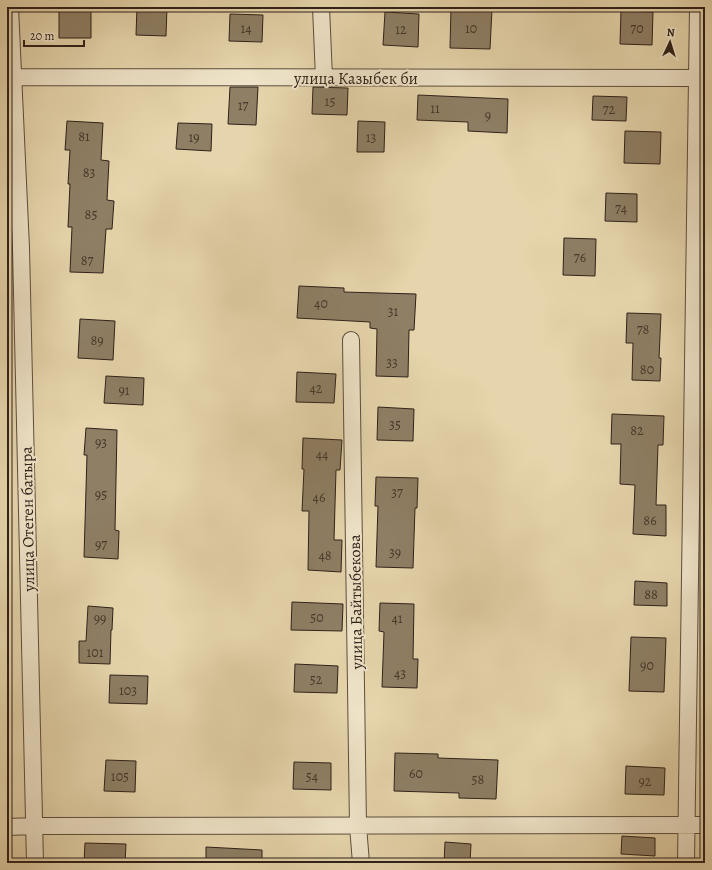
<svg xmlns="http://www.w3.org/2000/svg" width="712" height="870" font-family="Alegreya,serif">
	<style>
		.building { fill: #8e7f65; stroke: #2f2119 }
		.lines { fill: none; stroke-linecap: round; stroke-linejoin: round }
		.minor-casing { stroke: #5d4e3e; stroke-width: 18 }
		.minor { stroke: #efe4c9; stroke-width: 16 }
		.labels { text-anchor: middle; stroke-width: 4; stroke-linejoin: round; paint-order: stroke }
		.number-label { font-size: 14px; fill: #47382c }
		.street-label { font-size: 16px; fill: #2f2119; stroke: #efe4c9 }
	</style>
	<rect width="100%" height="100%" fill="#e6d5ac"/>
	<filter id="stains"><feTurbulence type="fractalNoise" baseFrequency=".005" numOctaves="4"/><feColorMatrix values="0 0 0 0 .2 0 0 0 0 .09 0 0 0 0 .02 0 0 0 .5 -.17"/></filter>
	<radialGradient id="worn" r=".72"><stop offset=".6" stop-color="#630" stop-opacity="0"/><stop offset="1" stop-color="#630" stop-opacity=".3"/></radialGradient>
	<path class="building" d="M137,7H167L166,36L136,35Z
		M451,7L492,9L490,49L450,48Z
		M59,11H91V38H59Z
		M621,11L653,12L652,45L620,44Z
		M385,12L419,14L418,47L383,45Z
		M230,14L263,15L262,42L229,41Z
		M230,87H258L256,125L228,124Z
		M313,87L348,88L347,115L312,114Z
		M418,95L508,99L507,133L468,131V122L417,120Z
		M593,96L627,97L626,121L592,120Z
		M67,121L103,123L101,160L109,161L107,200L114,201L112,229H106L103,273L70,272L72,227H68L70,184H68L70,150H65Z
		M358,121L385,122L384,152H357Z
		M178,123L212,124L211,151L176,149Z
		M625,131L661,132L660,164L624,163Z
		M606,193L637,194V222L605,221Z
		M564,238L596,239L595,276L563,275Z
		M299,286L344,288V292L416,294L414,330H409L408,377L376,376L377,329L370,328V322L297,318Z
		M627,313L661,314L659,358H661L660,381L632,380L633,343H626Z
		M80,319L115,321L113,360L78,358Z
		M297,372L336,374L334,403L296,402Z
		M106,376L144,378L143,405L104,403Z
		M378,407L414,409L413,441L377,440Z
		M612,414L664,416L663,445H658L656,505H666V536L633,534L635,485L620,484L621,444H611Z
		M86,428L117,430L115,530L119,531L118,559L84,557L87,455H84Z
		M303,438L342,440L340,470H336L334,540H342L341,572L308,570L309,511H302L304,469H302Z
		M376,477L418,478L417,508H415L413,568L376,567L378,506H375Z
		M635,581L667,583V606L634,605Z
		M292,602L343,604L342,631L291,630Z
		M380,603L414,604L413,659H418L417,688L382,687L384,632L379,631Z
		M88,606L113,608L112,630H111L110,664L79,663V641H86Z
		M631,637L666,638L664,692L629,691Z
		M295,664L338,666L337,693L294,692Z
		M110,675L148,676L147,704L109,703Z
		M395,753L438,754V758L498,760L496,799L459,798V793L394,791Z
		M106,760L136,761L135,792L104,791Z
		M294,762L331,763V790L293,789Z
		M626,766L665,768L664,795L625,794Z
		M622,836L655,838V856L621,854Z
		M445,842L471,844L470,863H444Z
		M85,843L126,844L125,863H84Z
		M206,847L262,850V863H206Z"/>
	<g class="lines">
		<g class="minor-casing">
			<path id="minor" d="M10,7L21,248L35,863
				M321,7L324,78
				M7,75L13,77L705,78
				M351,340L358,826L361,863
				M7,827L34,826L705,825
				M686,863L698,7"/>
		</g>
		<use href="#minor" class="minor"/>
	</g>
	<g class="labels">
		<g class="number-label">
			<text x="246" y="33">14</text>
			<text x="471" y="33">10</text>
			<text x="637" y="33">70</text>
			<text x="401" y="34">12</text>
			<text x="330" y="106">15</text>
			<text x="243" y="110">17</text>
			<text x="435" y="113">11</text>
			<text x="609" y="114">72</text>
			<text x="488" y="120">9</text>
			<text x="84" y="141">81</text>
			<text x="194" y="142">19</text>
			<text x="371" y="142">13</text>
			<text x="89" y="177">83</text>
			<text x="621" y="213">74</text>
			<text x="91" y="219">85</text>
			<text x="580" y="262">76</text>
			<text x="87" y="265">87</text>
			<text x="321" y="308">40</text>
			<text x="393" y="316">31</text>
			<text x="643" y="334">78</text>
			<text x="97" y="345">89</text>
			<text x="392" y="367">33</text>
			<text x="647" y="374">80</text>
			<text x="316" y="393">42</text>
			<text x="124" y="395">91</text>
			<text x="395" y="429">35</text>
			<text x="637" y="435">82</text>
			<text x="101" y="447">93</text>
			<text x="322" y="459">44</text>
			<text x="397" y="497">37</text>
			<text x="101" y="499">95</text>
			<text x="319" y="502">46</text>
			<text x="650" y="525">86</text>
			<text x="101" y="549">97</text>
			<text x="395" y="557">39</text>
			<text x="325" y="560">48</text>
			<text x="651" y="599">88</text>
			<text x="317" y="622">50</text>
			<text x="100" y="623">99</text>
			<text x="397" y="623">41</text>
			<text x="95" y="657">101</text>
			<text x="647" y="670">90</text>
			<text x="400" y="678">43</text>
			<text x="316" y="684">52</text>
			<text x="128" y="695">103</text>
			<text x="416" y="778">60</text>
			<text x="120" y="781">105</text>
			<text x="312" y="781">54</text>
			<text x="478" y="784">58</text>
			<text x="645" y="786">92</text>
		</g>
		<g class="street-label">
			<text x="356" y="84">улица Казыбек би</text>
			<text transform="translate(27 519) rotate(-91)" y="6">улица Отеген батыра</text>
			<text transform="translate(355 602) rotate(-91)" y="6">улица Байтыбекова</text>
		</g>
	</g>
	<rect width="712" height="870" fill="none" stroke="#e6d5ac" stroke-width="24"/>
	<rect x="8" y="8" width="696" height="854" fill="none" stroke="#2f2119" stroke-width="2"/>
	<rect x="12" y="12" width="688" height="846" fill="none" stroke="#2f2119"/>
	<g transform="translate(670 42) rotate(4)" stroke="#efe4c9" stroke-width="3" paint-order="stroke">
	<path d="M0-3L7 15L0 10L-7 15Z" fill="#2f2119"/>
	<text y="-6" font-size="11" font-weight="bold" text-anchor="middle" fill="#2f2119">N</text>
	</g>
	<path d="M24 40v6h60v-6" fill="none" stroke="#2f2119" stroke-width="2"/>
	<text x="30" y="40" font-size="12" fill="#2f2119" stroke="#efe4c9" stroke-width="3" paint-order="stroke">20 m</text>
	<rect width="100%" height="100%" filter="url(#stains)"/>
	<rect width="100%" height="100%" fill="url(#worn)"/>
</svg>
